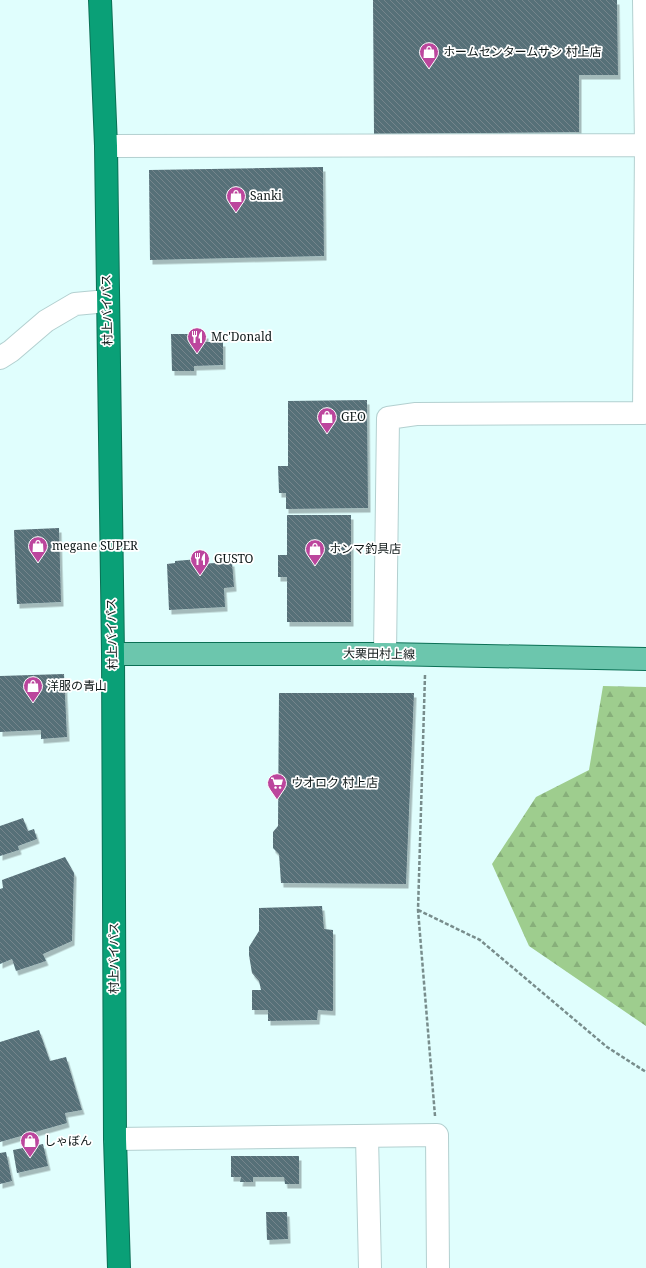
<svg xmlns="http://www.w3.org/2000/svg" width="646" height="1268" font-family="'Noto Serif','Noto Sans JP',serif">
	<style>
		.forest { fill: url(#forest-firs) }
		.building { fill: url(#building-back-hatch); filter: url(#shadow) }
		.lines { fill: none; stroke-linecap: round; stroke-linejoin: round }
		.minor-casing { stroke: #b3d0d0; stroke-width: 24 }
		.major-casing { stroke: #0b7055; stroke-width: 24 }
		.highway-casing { stroke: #0b7055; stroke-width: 24 }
		.path { stroke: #788d8c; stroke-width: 2.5; stroke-dasharray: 4 2; stroke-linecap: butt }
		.minor { stroke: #fff; stroke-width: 22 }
		.major { stroke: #6cc6ad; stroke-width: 22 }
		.highway { stroke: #0aa077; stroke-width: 22 }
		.labels { text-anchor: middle; stroke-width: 3.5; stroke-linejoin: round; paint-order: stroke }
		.poi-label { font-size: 12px; fill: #0d1717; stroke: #fff; text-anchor: start }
		.street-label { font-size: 12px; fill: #0d1717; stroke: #fff }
	</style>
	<defs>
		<pattern id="forest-firs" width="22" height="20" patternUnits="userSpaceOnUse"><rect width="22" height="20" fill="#9ecd8e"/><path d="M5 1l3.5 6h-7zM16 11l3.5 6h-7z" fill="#87af7a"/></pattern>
		<pattern id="building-back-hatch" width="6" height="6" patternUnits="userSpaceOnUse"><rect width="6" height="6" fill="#576f78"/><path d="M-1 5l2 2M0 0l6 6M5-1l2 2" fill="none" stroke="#74858c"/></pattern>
		<filter id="shadow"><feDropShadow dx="2.5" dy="4.5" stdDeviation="0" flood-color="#0004"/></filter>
	</defs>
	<rect width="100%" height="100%" fill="#e0fefd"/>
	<path class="forest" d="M603,686L646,687V1026L529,946L492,864L536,797L589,770Z"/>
	<path class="building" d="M373,0H617L618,75H579V132L374,134Z
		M323,167L324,256L150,260L149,170Z
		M171,334H206V342H223V365L194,366V371H172Z
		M367,400L368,508L286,509V493H279L278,466H288V401Z
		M287,515H351V622H287V577H278V555H287Z
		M59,528L61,602L17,604L14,530Z
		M199,559V564L232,562L234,587L224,588L225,607L169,610L167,564L175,563V561Z
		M64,674L67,737L41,739V730L0,732V676Z
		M279,693H414L406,884L281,883L279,854L273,848V832L278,826Z
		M23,818L28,831L34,829L37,839L18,846L19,850L0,856V826Z
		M65,857L74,873L72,941L43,954L46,961L16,971L12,959L0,964V889L3,888L2,880Z
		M322,906L324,929L333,930V1011L318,1010L317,1020L268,1021V1010H252V990H261L259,981L252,973L249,955V947L259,931V908Z
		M39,1030L50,1061L66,1057L82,1110L65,1113L67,1123L0,1142V1042Z
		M43,1144L48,1166L17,1173L13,1150Z
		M6,1152L12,1181L0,1184V1153Z
		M231,1156H299V1184H285L284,1177H253V1182H240L241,1177H231Z
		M266,1212H287L288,1239L267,1240Z"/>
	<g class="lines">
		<g class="minor-casing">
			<path id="minor" d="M106,146L646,145
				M0,358L11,351L46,321L75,304L107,301
				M385,654L388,418L416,414L644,413L646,145L644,0
				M367,1137L370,1268
				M115,1139L437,1135L438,1268"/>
		</g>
		<g class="major-casing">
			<path id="major" d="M113,654H385L646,659"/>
		</g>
		<g class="highway-casing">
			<path id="highway" d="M100,0L106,146L113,654L115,1139L119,1268"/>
		</g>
		<path class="path" d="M425,675L418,910L435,1116
			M418,910L480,940L607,1047L646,1072"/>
		<use href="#minor" class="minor"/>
		<use href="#major" class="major"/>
		<use href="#highway" class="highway"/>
	</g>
	<defs>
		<g id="shop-pin" transform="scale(1)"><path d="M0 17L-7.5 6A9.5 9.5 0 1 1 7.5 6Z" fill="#bc469d" stroke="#fff"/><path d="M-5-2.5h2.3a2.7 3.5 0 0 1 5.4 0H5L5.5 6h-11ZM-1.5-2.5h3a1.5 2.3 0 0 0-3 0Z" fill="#fff"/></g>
		<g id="restaurant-pin" transform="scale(1)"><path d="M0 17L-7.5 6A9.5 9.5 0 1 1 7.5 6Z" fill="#bc469d" stroke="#fff"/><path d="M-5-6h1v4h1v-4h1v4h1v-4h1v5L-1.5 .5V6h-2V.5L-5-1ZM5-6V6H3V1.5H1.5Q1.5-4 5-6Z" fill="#fff"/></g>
		<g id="supermarket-pin" transform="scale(1)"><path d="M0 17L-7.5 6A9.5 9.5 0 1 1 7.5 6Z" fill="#bc469d" stroke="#fff"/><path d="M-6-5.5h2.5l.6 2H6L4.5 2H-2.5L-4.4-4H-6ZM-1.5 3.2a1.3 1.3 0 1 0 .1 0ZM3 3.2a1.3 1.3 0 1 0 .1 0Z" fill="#fff"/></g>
	</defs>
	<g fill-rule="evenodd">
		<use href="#shop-pin" x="429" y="52"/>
		<use href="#shop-pin" x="236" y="196"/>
		<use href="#restaurant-pin" x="197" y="337"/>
		<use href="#shop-pin" x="327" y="417"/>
		<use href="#shop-pin" x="38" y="546"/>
		<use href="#shop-pin" x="315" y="549"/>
		<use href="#restaurant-pin" x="200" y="559"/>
		<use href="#shop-pin" x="33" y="686"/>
		<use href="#supermarket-pin" x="277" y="783"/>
		<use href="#shop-pin" x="30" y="1141"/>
	</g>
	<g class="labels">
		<g class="poi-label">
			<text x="443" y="56">ホームセンタームサシ 村上店</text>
			<text x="250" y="200">Sanki</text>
			<text x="211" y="341">Mc'Donald</text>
			<text x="341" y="421">GEO</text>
			<text x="52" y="550">megane SUPER</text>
			<text x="329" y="553">ホンマ釣具店</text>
			<text x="214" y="563">GUSTO</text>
			<text x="47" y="690">洋服の青山</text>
			<text x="291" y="787">ウオロク 村上店</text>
			<text x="44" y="1145">しゃぼん</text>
		</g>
		<g class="street-label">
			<text transform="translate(107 310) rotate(-91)" y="4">村上バイパス</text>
			<text transform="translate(112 634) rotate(-91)" y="4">村上バイパス</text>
			<text transform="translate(379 654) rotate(1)" y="4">大栗田村上線</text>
			<text transform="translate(114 958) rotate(-90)" y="4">村上バイパス</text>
		</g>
	</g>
</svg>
